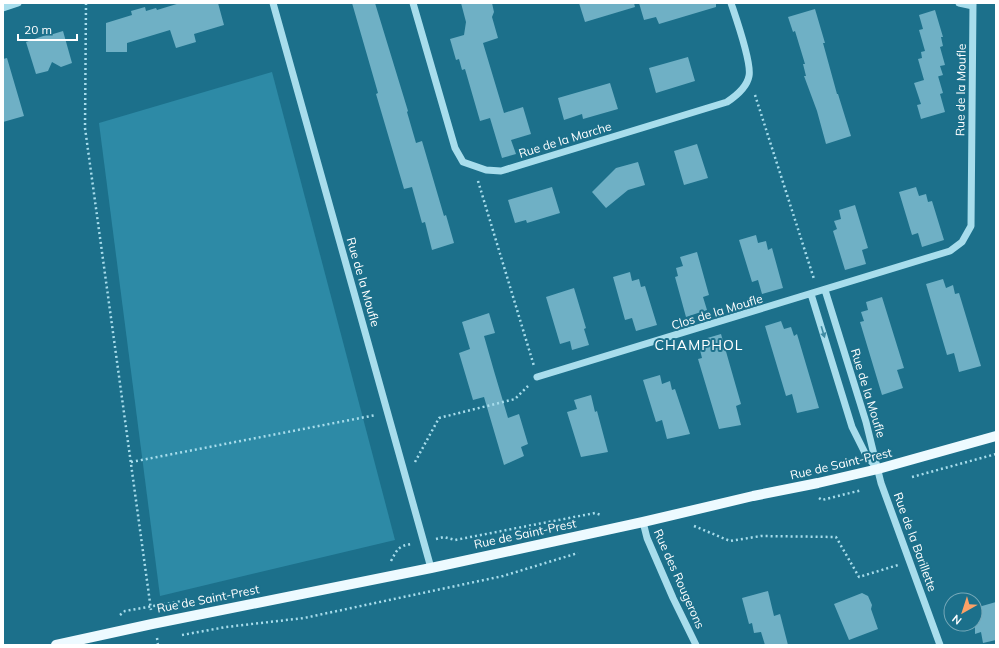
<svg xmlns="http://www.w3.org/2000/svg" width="999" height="648" font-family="Mulish,sans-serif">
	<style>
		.green { fill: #2d8aa6 }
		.building { fill: #6fb0c5 }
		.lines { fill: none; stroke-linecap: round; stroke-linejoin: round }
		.path { stroke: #a8ddec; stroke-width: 2.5; stroke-dasharray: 2 3; stroke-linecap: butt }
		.minor { stroke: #a8ddec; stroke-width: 7 }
		.major { stroke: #edfaff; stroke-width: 10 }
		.oneway { fill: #3f8ba3 }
		.labels { text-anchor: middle; stroke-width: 4; stroke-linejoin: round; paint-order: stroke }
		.street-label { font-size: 12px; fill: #fff; stroke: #1c708b }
		.quarter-label { font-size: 14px; letter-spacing: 1px; fill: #fff; stroke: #1c708b }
	</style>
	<rect width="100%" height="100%" fill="#1c708b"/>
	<path class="green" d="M272,72L395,540L160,596L99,123Z"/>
	<path class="building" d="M180,3H218L224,25L194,34L196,42L176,48L170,30L127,43V52H106V23L132,15L131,11L145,7L146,11L156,8L157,10Z
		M352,3H375L408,111L407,112L416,143L422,141L444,216L446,215L454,243L432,250L425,222L422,223L412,187L404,189L376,94L378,93Z
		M461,3H492L494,12L492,17L498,38L483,43L504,113L523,107L531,134L511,140L516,154L502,158L490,118L480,121L465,69L462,70L459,59L456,60L450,39L464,35L466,22Z
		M579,3H634L635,7L585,22Z
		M639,3H716V7L659,24L656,17L644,20Z
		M815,9L825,43H823L837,94H838L851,136L826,144L817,111L804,76H806L803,64H805L795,31L793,32L788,17Z
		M935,10L943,37H941L943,46L940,47L945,65L940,66L943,75L926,80L938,76L943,93L940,94L945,112L921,119L917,105L921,104L914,83L924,80L918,59L922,58L921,52L925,51L919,30L923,29L919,15Z
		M63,31L72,63L61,67L52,62L48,71L36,74L26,42L49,34L50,35Z
		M688,57L695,81L656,93L649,68Z
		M7,58L24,116L3,122V59Z
		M610,83L618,109L583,119L582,114L564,120L558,98Z
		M697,144L708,178L684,185L674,151Z
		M638,162L645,185L628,190L606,208L592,192L616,168Z
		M552,187L560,213L527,223L526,220L515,223L508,200Z
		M916,187L919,196L926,194L928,202L932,201L944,240L922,247L918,233L912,235L899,192Z
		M855,205L868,248L862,250L866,264L845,270L833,231L837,229L834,221L841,219L839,210Z
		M756,235L758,243L766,241L768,250L772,248L783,288L762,294L758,280L752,282L739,240Z
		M697,252L709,295L703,297L707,310L686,317L675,277L678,276L676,268L683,266L680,257Z
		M630,272L632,281L639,279L641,287L645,286L657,325L636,331L632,318L625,320L613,277Z
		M943,279L946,288L953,285L955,294L959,293L981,366L959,372L954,353L947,355L926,284Z
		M574,288L586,328L584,329L589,345L572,350L570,341L560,344L546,297Z
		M882,297L904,368L897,370L903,388L882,395L860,322L864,321L861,312L868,310L866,302Z
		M489,313L495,333L484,336L494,371L508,418L519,414L528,444L521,447L524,456L504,465L484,397L473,400L459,353L470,349L462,322Z
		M781,321L784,329L791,327L794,336L797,334L819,408L797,413L792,394L786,396L765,326Z
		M721,334L741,404L736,406L741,425L719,429L698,359L702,358L700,350L707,347L704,339Z
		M660,375L662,384L670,381L672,390L675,389L690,434L667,439L662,420L656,422L643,380Z
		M591,395L595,412L597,411L608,452L581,457L567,412L577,409L574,400Z
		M768,591L774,616L780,614L788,645H765L761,632L754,633L752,623L749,624L742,598Z
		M862,593L868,596L872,605L871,609L878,629L849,640L834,604Z
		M996,602V640L983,643L981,632L975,634V608Z"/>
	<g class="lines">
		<path class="path" d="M86,3L85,128L151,610
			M755,95L814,279
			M478,181L534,366
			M131,462L376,415
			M415,462L439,418L515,399L528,386
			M912,477L996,454
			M819,498L822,500L862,490
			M694,526L730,541L761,536L836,537L859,577L898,565
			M436,539L444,537L455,540L595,513L601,515
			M391,561C397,550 398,546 411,544
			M120,615L125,611L182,601H184
			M182,635L226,627L304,618L503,576L578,553
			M157,638L158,645"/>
		<path class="minor" d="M273,3L431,568
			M413,3L455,148L463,162L486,170L501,171L727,102C736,96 747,87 749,76C752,63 736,18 731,3
			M959,3L973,6
			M3,8L18,3
			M825,290L866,422L881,483L940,645
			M811,294L852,427L866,455L876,467
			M537,377L950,251L962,242L971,226L973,3
			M643,522L647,538L673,598L696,645"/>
		<path class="major" d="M56,645L152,624L431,568L643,522L753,496L818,483L878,469L996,436"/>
	</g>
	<defs><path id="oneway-solid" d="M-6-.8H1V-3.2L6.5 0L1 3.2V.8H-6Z"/></defs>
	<use class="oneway" href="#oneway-solid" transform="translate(823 332) rotate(73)"/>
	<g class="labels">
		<g class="street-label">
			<text transform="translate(961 90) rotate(-89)" y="4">Rue de la Moufle</text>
			<text transform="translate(565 140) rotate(-17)" y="4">Rue de la Marche</text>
			<text transform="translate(363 282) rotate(74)" y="4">Rue de la Moufle</text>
			<text transform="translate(717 312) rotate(-17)" y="4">Clos de la Moufle</text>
			<text transform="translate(868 393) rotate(73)" y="4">Rue de la Moufle</text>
			<text transform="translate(841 464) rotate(-13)" y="4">Rue de Saint-Prest</text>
			<text transform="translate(525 534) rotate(-12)" y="4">Rue de Saint-Prest</text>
			<text transform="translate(915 542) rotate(70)" y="4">Rue de la Barillette</text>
			<text transform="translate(679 579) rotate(66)" y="4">Rue des Rougerons</text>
			<text transform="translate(208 599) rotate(-11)" y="4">Rue de Saint-Prest</text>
		</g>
		<g class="quarter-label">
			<text x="699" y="350">CHAMPHOL</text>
		</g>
	</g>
	<rect width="999" height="648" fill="none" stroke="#ffffff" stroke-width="8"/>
	<g transform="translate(963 612) rotate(219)"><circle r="19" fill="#1c708b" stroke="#77a9b9"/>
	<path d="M0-3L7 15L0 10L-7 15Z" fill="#fda166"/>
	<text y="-6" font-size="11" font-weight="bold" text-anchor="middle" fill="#ffffff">N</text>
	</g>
	<path d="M18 34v6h59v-6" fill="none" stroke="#ffffff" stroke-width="2"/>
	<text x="24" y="34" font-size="12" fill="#ffffff" stroke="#1c708b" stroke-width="3" paint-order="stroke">20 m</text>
</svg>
